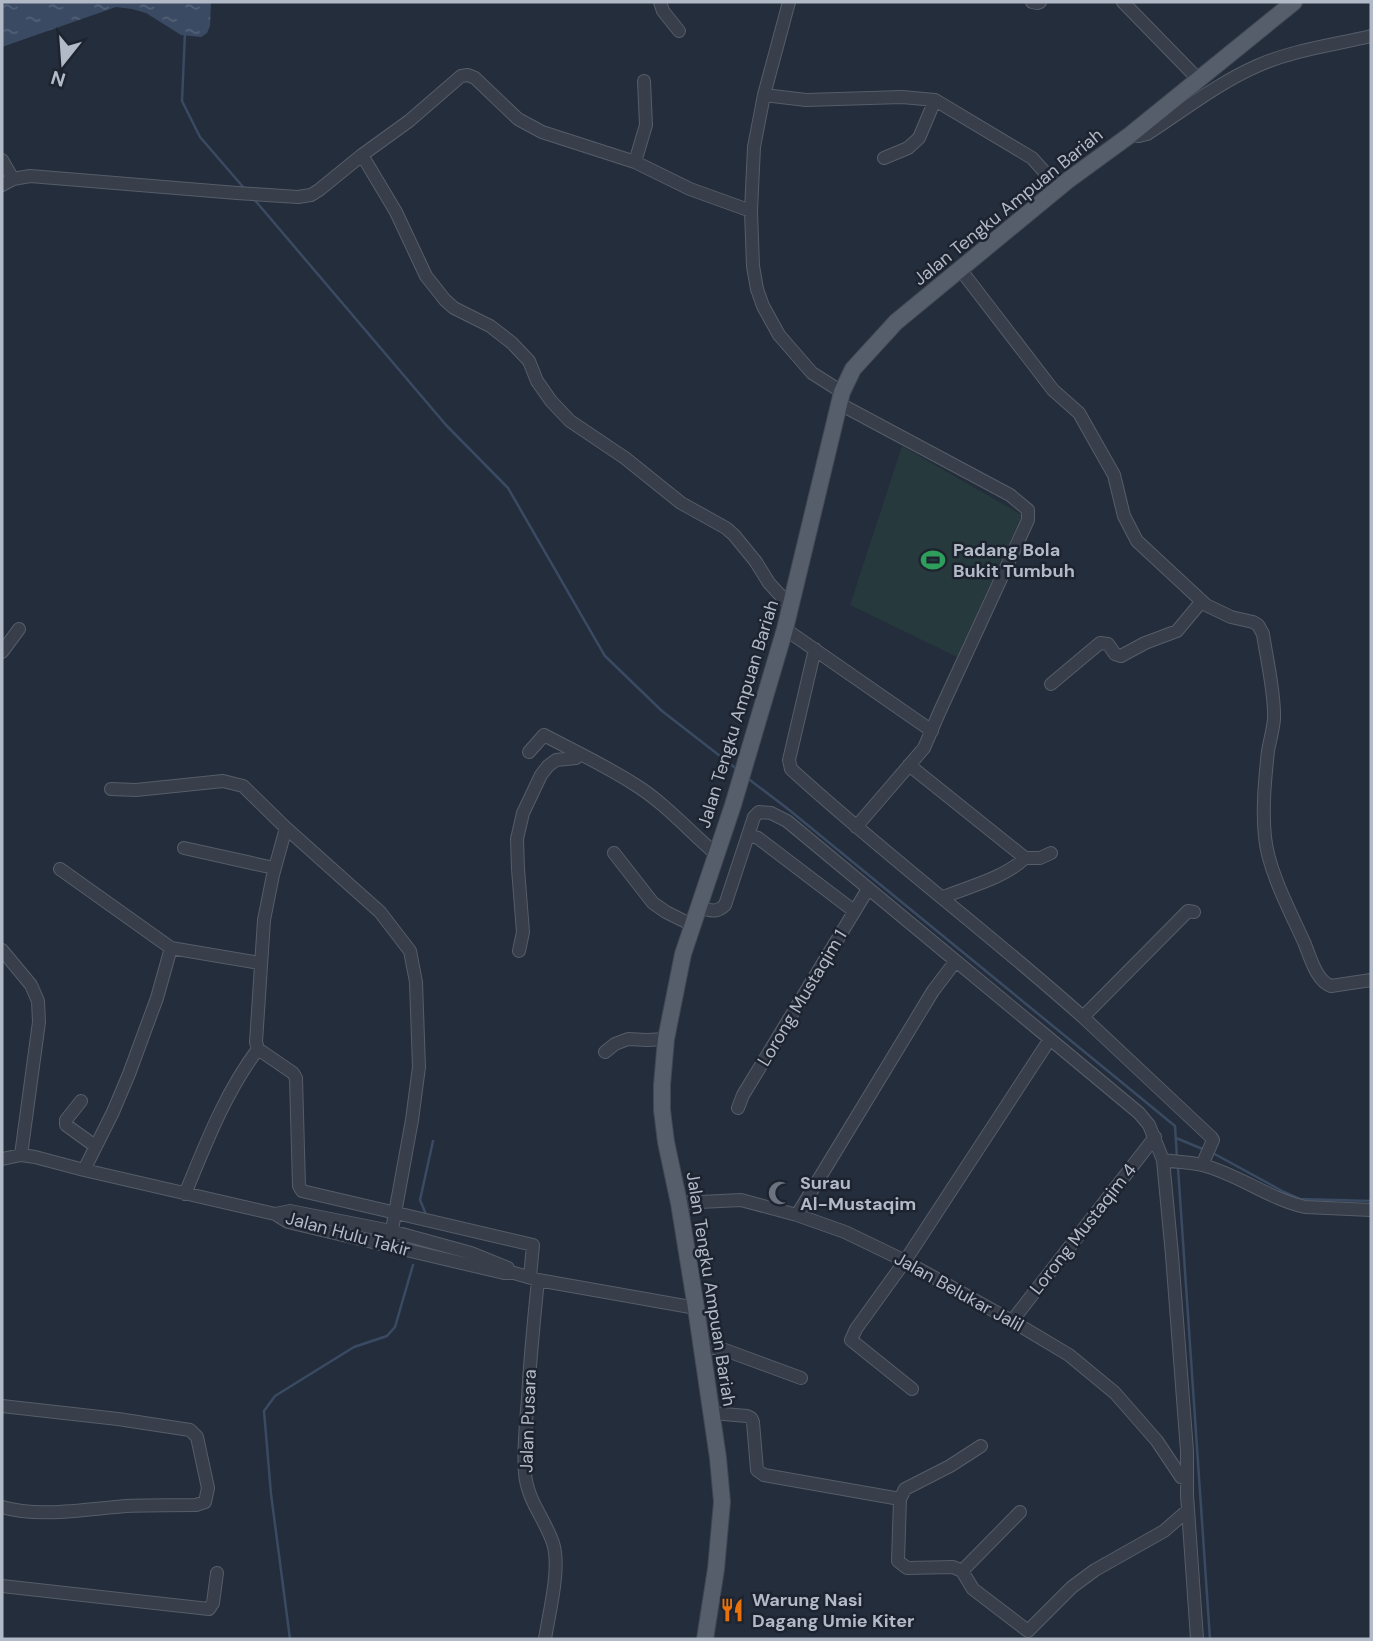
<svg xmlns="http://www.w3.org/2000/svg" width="1373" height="1641" font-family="'DM Sans',sans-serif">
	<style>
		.grass { fill: #26393c }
		.water { fill: url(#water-ripples) }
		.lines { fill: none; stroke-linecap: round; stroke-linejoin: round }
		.stream { stroke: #3a4a63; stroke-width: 2.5 }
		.minor-casing { stroke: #565d69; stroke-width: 14 }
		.major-casing { stroke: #414854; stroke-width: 18 }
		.minor { stroke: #383f4b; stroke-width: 12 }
		.major { stroke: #565e6b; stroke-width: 16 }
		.labels { text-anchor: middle; stroke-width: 5; stroke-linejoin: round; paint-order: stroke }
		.street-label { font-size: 18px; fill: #b3bac7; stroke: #1d2430 }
		.poi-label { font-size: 18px; font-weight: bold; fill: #b3bac7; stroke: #1d2430; text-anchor: start }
	</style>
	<defs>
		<pattern id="water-ripples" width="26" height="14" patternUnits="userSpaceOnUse" patternTransform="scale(1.75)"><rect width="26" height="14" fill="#3a4a63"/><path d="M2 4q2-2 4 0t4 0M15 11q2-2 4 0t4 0" fill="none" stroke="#546278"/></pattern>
	</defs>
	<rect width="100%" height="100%" fill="#242d3b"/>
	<path class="grass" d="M902,446L1022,515L957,657L850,605Z"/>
	<path class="water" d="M2,2H211L210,26L207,33L201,37L181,35L146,13L132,9L116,7L2,47Z"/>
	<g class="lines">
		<path class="stream" d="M185,33L182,101L200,137L244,188
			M253,198L446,425L508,488L605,656L662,711L738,770
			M746,777L788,809L1175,1126L1177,1158
			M1176,1138L1205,1150
			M1211,1152L1284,1192L1300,1199L1371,1201
			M1178,1168L1210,1639
			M425,1212L420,1200L433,1141
			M290,1639L271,1494L264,1411L275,1396L354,1347L387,1336L395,1327L413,1265"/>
		<g class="minor-casing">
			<path id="minor" d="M660,2L663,11L679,31
				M789,2L764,95L754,147L751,211L753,266L757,289L763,306L779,335L812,373L842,392
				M1032,2L1037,3L1040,2
				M1123,2L1199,80
				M764,95L806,100L902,97L935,100L1032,158L1059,188
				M1130,135L1139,136L1147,134C1183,111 1218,83 1257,66C1292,50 1334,45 1371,36
				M362,155L396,212L426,276L445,300L454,308L490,326L512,343L529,361L537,381L551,401L570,421L625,458L681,503L726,528L734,535L756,562L769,583L791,607
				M884,158L908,148L919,138L935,100
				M2,160L13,179
				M635,162L646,125L644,81
				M2,185L13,179L30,176L237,193L298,197L311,195L319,190L362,155L409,121L461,76L468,75L475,78L518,119L542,132L635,162L690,189L751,211
				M960,269L1053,390L1079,413L1114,475L1124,516L1137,541L1206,605L1231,617L1253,622L1258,625L1263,634C1267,661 1275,693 1274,719C1273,730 1270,740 1268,751C1265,779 1262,809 1265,837C1268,870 1290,911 1304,942C1310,956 1316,981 1331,986L1371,980
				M838,403L1010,495L1028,510V520L939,713L924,748L856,827
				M785,629L932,731
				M815,649L789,760L791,769C885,855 988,932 1083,1017
				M2,652L19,629
				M1051,684L1100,643L1108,644L1115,654L1121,656L1145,643L1177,631L1202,601
				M529,752L544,735C574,751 606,766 634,784C665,803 689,831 716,854
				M909,765L1025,858H1040L1051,853
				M111,789L136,790L223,781L243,786L286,828L380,912L410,951L416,982L419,1067L412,1120L389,1246
				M286,828L273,875L264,920L256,1042L258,1049L293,1073L296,1078L299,1186L302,1191L533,1245L530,1277
				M748,835L758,838L854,911
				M184,848L274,868
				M614,853L653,903L666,912L692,925
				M60,869L171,948L260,963
				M943,897C971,886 1004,878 1025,858
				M698,907C709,910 716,914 725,905L754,817L759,812L771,813L787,821L1050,1039
				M1194,912L1188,911L1083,1017L1211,1137L1213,1140L1202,1165
				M2,950L31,985L38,1001L39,1022L21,1155
				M519,951L523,932L518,869L517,839L523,813L541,775L548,766L556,760L576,758L579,754
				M605,1052L615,1044L628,1039L647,1040L666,1039
				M81,1101L66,1120V1125L95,1146
				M738,1108L743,1095L868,889
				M2,1159L21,1155L35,1157L84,1170L275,1214L288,1222L504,1273H514L538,1280L696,1308
				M1163,1160C1175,1162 1189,1162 1202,1165C1238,1174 1269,1199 1305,1207L1371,1210
				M84,1170L113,1112L129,1074L157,998L171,948
				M185,1194C206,1143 225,1093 258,1049
				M679,1203L741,1200L797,1215L845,1232L901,1259L1012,1321L1069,1355L1115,1393L1157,1441L1181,1477L1187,1479
				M275,1214L290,1211L391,1231L471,1253L508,1268
				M797,1215L933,991L955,962
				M538,1280C534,1319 530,1358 528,1398C526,1423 523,1448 525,1473C527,1500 545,1519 553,1543C561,1568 549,1613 545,1639
				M1012,1321L1155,1137
				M702,1348H715L725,1350L801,1378
				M912,1389L851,1340L856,1329L905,1261L1050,1039L1139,1113L1149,1125L1163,1160L1172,1255L1187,1451V1495L1197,1639
				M2,1406L118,1419L190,1430L197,1437L208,1488L205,1502L196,1505C173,1505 149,1505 126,1506C87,1509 39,1518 2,1507
				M712,1413L747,1416L751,1418L753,1422L757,1470L764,1475L900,1499
				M981,1446L950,1466L905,1489L900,1499L898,1561L907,1568L953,1567L962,1571L973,1589L1028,1631L1072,1587L1095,1570L1164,1531L1188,1510
				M962,1571L1020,1512
				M2,1586L209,1609L213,1603L217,1573"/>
		</g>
		<g class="major-casing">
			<path id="major" d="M705,1639L716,1569L722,1502L718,1458L696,1308L679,1203L666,1142L662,1110V1085L666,1039L683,954L733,805L785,629L842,392L853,369L896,322L1067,181L1130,135L1294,2"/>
		</g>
		<use href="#minor" class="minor"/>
		<use href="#major" class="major"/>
	</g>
	<defs>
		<g id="stadium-bare" transform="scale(1.89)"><path d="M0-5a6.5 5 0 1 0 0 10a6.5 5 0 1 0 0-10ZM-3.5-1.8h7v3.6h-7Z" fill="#2e9e5b" stroke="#1d2430" stroke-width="2.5" paint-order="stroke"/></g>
		<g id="mosque-bare" transform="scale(1.89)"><path d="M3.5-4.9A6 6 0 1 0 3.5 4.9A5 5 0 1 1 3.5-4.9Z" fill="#6b7280" stroke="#1d2430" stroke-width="2.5" paint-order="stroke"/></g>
		<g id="restaurant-bare" transform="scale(1.89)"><path d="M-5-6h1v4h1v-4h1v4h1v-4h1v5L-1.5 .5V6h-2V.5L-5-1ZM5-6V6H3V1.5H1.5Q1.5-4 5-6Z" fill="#e8710a" stroke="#1d2430" stroke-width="2.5" paint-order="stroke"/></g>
	</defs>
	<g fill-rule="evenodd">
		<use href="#stadium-bare" x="933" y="560"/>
		<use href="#mosque-bare" x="780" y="1193"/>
		<use href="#restaurant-bare" x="732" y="1610"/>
	</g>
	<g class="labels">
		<g class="street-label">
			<text transform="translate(1008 207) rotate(-39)" y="6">Jalan Tengku Ampuan Bariah</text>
			<text transform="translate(738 714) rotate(-73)" y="6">Jalan Tengku Ampuan Bariah</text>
			<text transform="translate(802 998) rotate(-59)" y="6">Lorong Mustaqim 1</text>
			<text transform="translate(1083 1229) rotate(-52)" y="6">Lorong Mustaqim 4</text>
			<text transform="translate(348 1234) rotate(15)" y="6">Jalan Hulu Takir</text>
			<text transform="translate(711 1289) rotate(81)" y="6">Jalan Tengku Ampuan Bariah</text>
			<text transform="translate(959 1292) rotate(29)" y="6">Jalan Belukar Jalil</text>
			<text transform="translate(528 1421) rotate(-88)" y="6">Jalan Pusara</text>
		</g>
		<g class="poi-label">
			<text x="953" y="556">Padang Bola<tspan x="953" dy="21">Bukit Tumbuh</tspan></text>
			<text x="800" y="1189">Surau<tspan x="800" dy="21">Al-Mustaqim</tspan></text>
			<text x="752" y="1606">Warung Nasi<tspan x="752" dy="21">Dagang Umie Kiter</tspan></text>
		</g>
	</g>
	<rect width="1373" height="1641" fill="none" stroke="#b3bac7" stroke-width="7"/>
	<g transform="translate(63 63) rotate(197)" stroke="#1d2430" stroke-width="5" paint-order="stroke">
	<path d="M0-5L12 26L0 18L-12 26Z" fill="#b3bac7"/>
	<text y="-10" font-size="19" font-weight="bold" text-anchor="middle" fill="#b3bac7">N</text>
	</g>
</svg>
